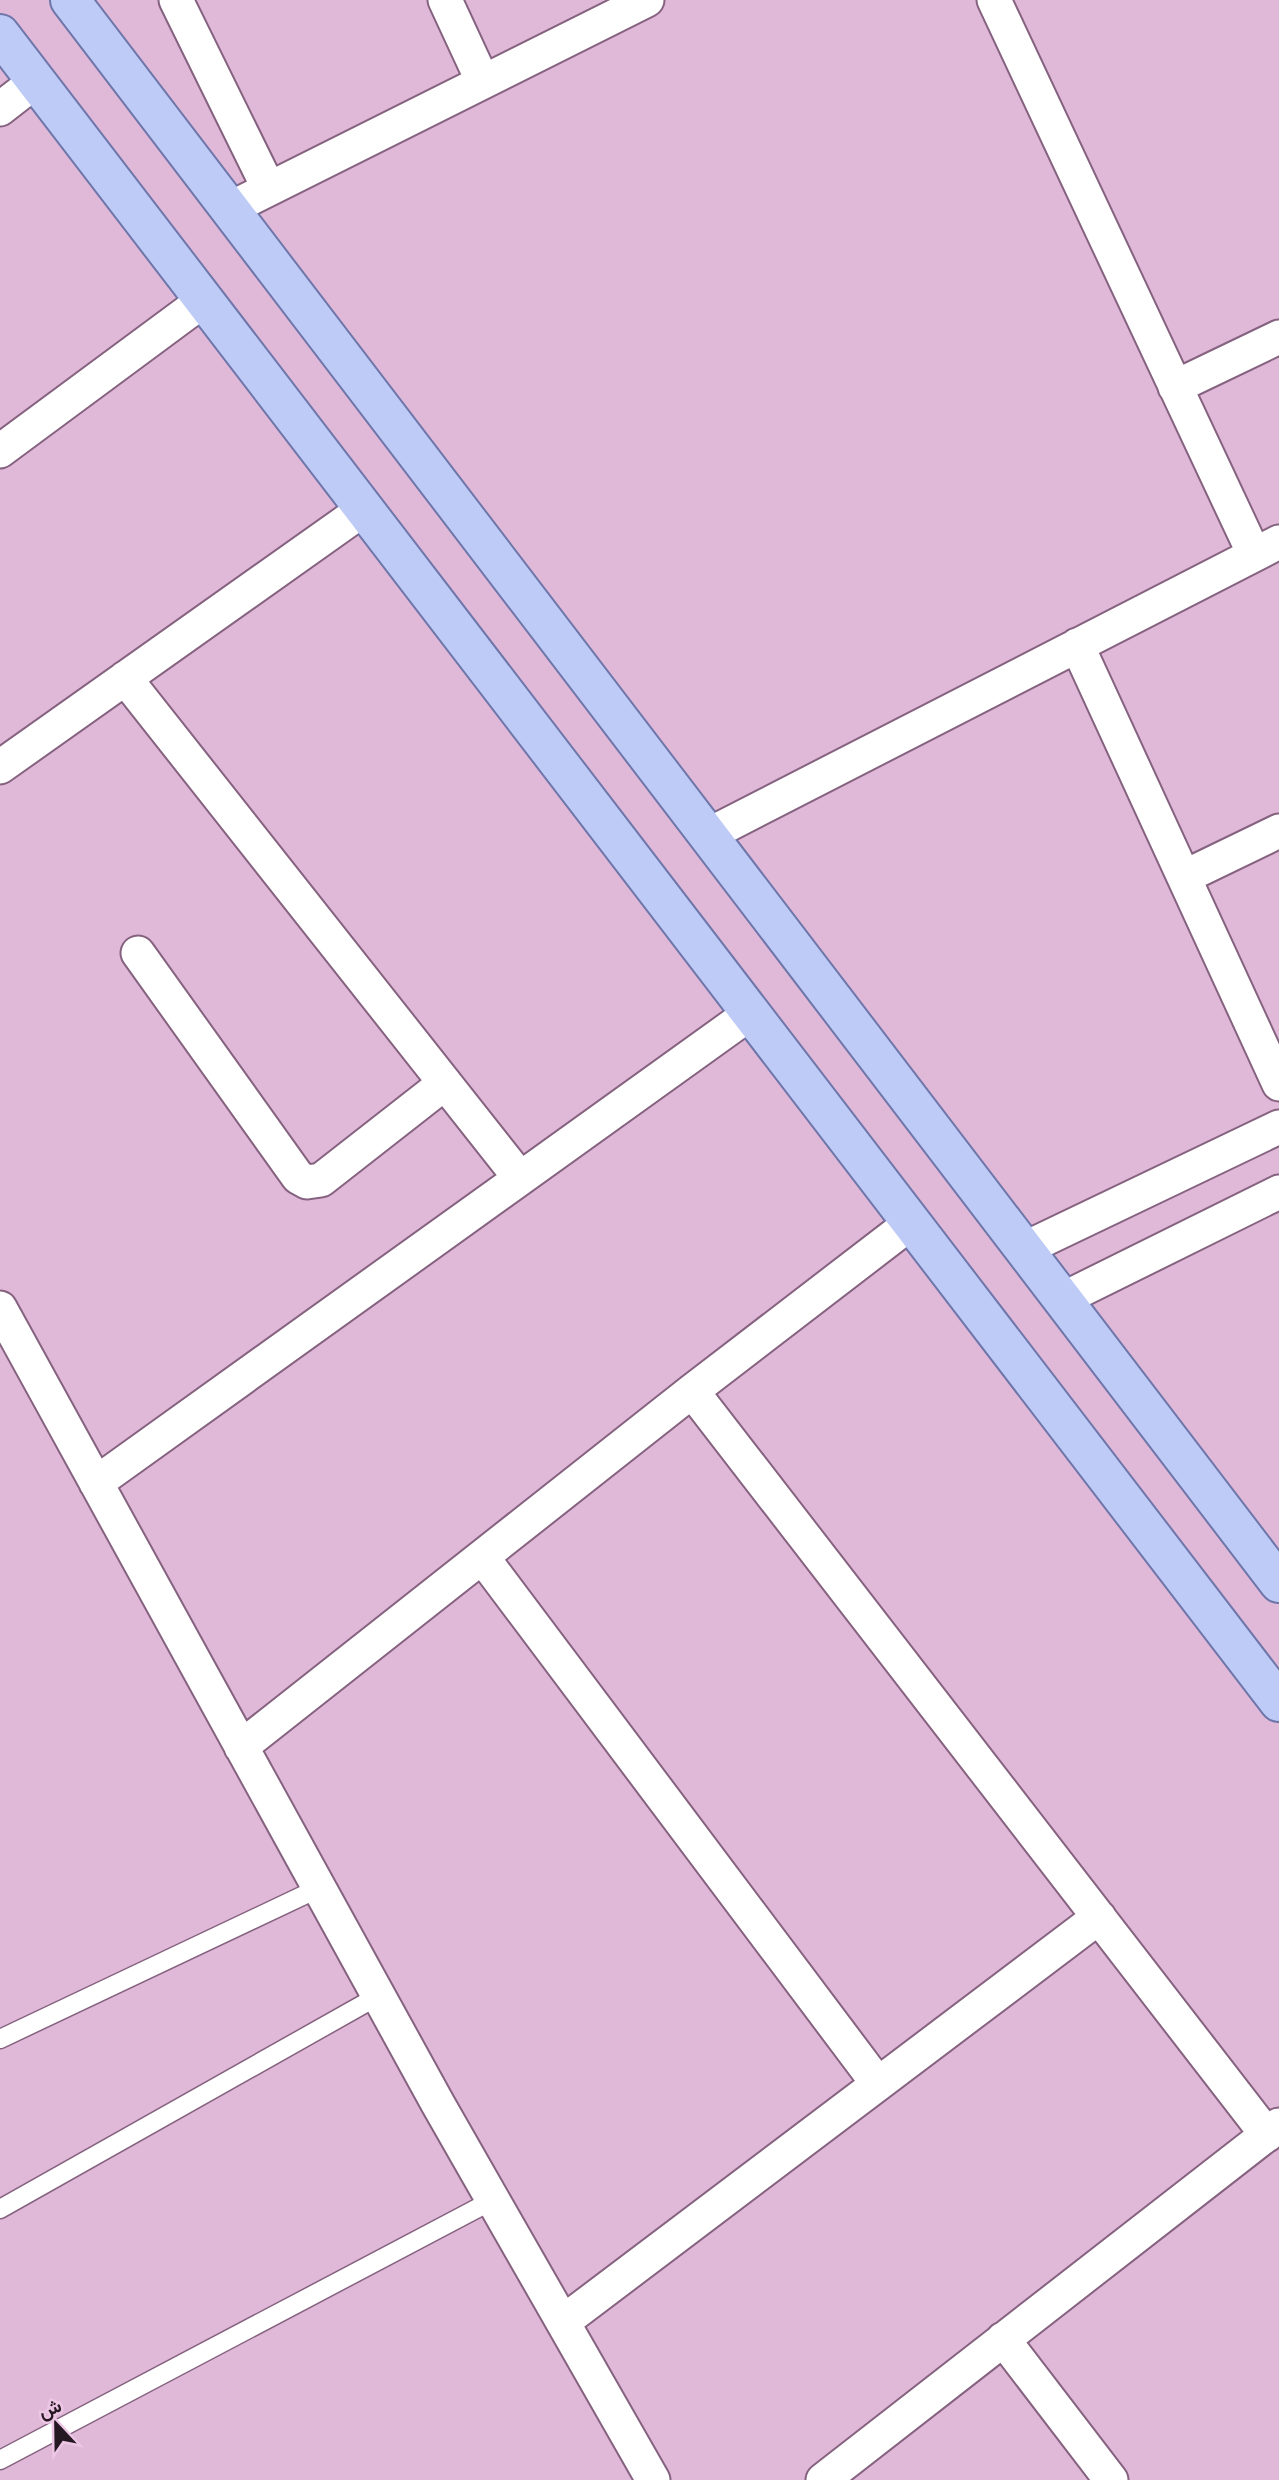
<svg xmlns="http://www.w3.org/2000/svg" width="1279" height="2480" font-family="'IBM Plex Sans',Vazirmatn,sans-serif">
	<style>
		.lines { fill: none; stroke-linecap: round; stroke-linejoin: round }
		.service-casing { stroke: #85627f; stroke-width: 21 }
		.minor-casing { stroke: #85627f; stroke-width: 37 }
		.primary-casing { stroke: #6e76aa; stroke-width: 42 }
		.service { stroke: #fff; stroke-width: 18 }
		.minor { stroke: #fff; stroke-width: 33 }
		.primary { stroke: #bfcbf7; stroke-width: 38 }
	</style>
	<rect width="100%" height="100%" fill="#e0b9d8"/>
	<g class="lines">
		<g class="service-casing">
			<path id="service" d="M0,2039L319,1888
				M0,2209L378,1996
				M0,2460L493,2200"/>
		</g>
		<g class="minor-casing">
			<path id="minor" d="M176,0L269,189
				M445,0L483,82
				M994,0L1254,554
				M0,109L36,81
				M229,209L647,0
				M1175,387L1279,337
				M0,451L204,300
				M1077,645L1279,1084
				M125,678L520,1178
				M0,767L364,509
				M708,835L1279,542
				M1184,877L1279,831
				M138,953L298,1177L307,1182L321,1180L445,1083
				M1024,1249L1279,1127
				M1063,1299L1279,1192
				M0,1308L438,2104L653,2480
				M692,1391L1267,2135
				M96,1483L752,1012
				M483,1558L878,2084
				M241,1747L692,1391L912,1222
				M563,2322L1099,1917
				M1003,2339L1111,2480
				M823,2480L1279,2125"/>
		</g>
		<g class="primary-casing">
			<path id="primary" d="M70,0L1279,1583
				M0,34L1279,1702"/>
		</g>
		<use href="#service" class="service"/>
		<use href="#minor" class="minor"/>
		<use href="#primary" class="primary"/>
	</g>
	<g transform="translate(56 2424) rotate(338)" stroke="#edc6e5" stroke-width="5" paint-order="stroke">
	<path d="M0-5L12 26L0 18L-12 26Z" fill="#261823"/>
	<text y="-10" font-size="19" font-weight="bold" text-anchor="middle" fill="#261823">ش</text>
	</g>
</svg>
